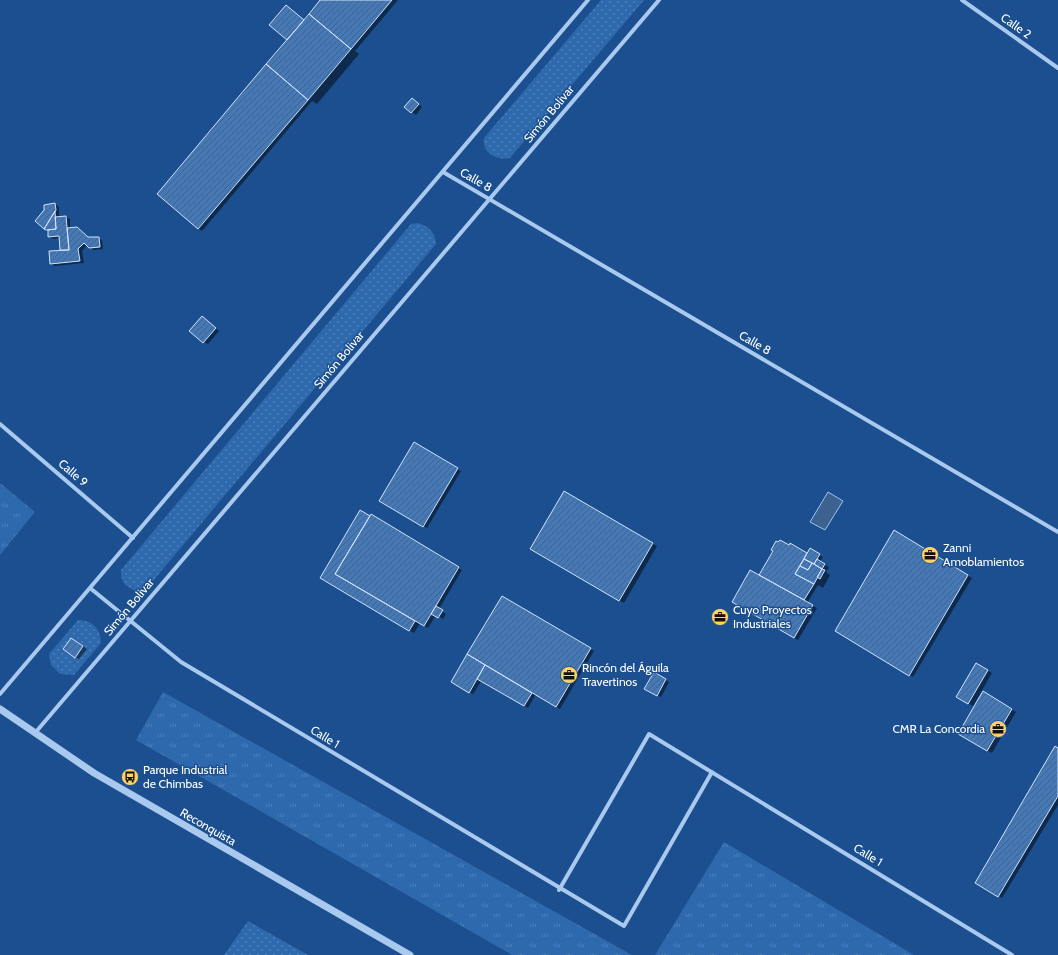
<svg xmlns="http://www.w3.org/2000/svg" width="1058" height="955" font-family="Cabin,sans-serif">
	<style>
		.grass { fill: url(#grass-dots) }
		.park { fill: url(#park-tufts) }
		.water { fill: #3c6290; stroke: #9cc4f0 }
		.shadow { fill: #0007 }
		.building { fill: url(#building-hatch); stroke: #cfe3fa }
		.lines { fill: none; stroke-linecap: round; stroke-linejoin: round }
		.minor { stroke: #a9c9ee; stroke-width: 4 }
		.tertiary { stroke: #a9c9ee; stroke-width: 7 }
		.labels { text-anchor: middle; stroke-width: 3; stroke-linejoin: round; paint-order: stroke }
		.street-label { font-size: 12px; fill: #fff; stroke: #1b4f8f }
		.poi-label { font-size: 12px; fill: #fff; stroke: #1b4f8f; text-anchor: start }
	</style>
	<defs>
		<pattern id="grass-dots" width="8" height="8" patternUnits="userSpaceOnUse"><rect width="8" height="8" fill="#2e69ad"/><path d="M2 2h.1M6 6h.1" fill="none" stroke="#4d80b9" stroke-width="1.8" stroke-linecap="round"/></pattern>
		<pattern id="park-tufts" width="24" height="20" patternUnits="userSpaceOnUse"><rect width="24" height="20" fill="#2e69ad"/><path d="M3 7l-1-3M5 7V3M7 7l1-3M15 17l-1-3M17 17v-4M19 17l1-3" fill="none" stroke="#4d80b9"/></pattern>
		<pattern id="building-hatch" width="6" height="6" patternUnits="userSpaceOnUse"><rect width="6" height="6" fill="#4478b7"/><path d="M-1 1l2-2M0 6l6-6M5 7l2-2" fill="none" stroke="#486282"/></pattern>
	</defs>
	<rect width="100%" height="100%" fill="#1b4f8f"/>
	<path class="grass" d="M601,0H644L510,158C496,161 482,153 484,138Z
		M417,223C428,225 436,233 436,244L147,588C134,595 119,585 121,570L411,224Z
		M78,620C92,620 101,629 101,643L74,675L60,674L51,665L49,654Z
		M248,921L308,955H224Z"/>
	<path class="park" d="M0,483L35,512L0,555Z
		M163,692L632,955H512L136,740Z
		M724,842L914,955H655Z"/>
	<path class="water" d="M828,492L843,501L825,530L810,522Z"/>
	<path class="shadow" d="M322,0H398L355,51L359,54L317,104L312,101L202,231L198,228L304,21Z
		M416,102L422,107L416,115L406,107Z
		M55,204L59,207V218L66,217L70,219V229L81,231L89,238H98L102,240L103,249L94,250L87,245L82,251L84,263L55,266L51,264L61,251L60,238L53,239L49,236L48,229Z
		M206,320L219,331L208,344L204,342Z
		M414,443L461,471L427,528L381,500Z
		M564,492L657,546L624,603L532,548Z
		M371,516L462,570L439,609L446,614L443,619L436,615L428,628L420,623L414,633L321,577Z
		M894,532L972,578L913,677L836,631Z
		M779,544L789,546L791,544L808,554L810,550L823,557L820,562L829,567L826,572L830,575L823,588L818,585L807,603L817,608L798,640L733,602L760,576Z
		M502,597L594,651L560,709L536,694L528,708L482,680L473,694L453,682Z
		M76,641L87,649L79,659L75,657Z
		M977,664L992,673L973,706L958,697Z
		M654,673L669,682L661,697L645,688Z
		M983,693L1016,712L992,753L959,734Z
		M1058,749V805L1002,898L976,883Z"/>
	<path class="building" d="M320,0H392L351,49L309,14Z
		M286,5L304,20L287,40L269,25Z
		M309,14L351,49L308,100L266,64Z
		M266,64L308,100L198,229L157,194Z
		M412,98L419,104L411,113L404,107Z
		M55,203L56,210L44,229L35,221L44,210V205Z
		M55,211L56,229L46,230L44,229Z
		M66,216L69,250H60L59,236L48,237V230L56,229L55,217Z
		M77,227L88,237H99L100,247L89,248L84,243L78,249L80,261L50,264L49,251L69,250L67,228Z
		M202,316L216,328L203,343L189,331Z
		M414,442L458,468L423,527L379,501Z
		M564,491L653,543L619,601L530,549Z
		M360,510L370,516L335,574L415,621L409,631L320,578Z
		M371,514L459,567L424,626L335,574Z
		M894,530L968,575L909,676L835,631Z
		M780,540L789,545L790,543L807,553L795,574L814,584L804,600L759,575L773,551L771,550L776,541L778,542Z
		M810,548L820,554L814,564L804,559Z
		M804,559L812,563L808,570L800,566Z
		M817,559L825,564L822,569L814,564Z
		M812,563L822,569L814,584L795,574L800,566L808,570Z
		M822,569L825,570L820,579L817,577Z
		M750,570L813,605L794,638L732,602Z
		M502,596L591,648L556,707L467,654Z
		M436,606L443,610L438,618L431,614Z
		M71,638L83,646L75,658L63,649Z
		M467,654L485,665L469,693L451,682Z
		M976,663L988,670L968,704L956,697Z
		M485,665L532,693L524,706L477,679Z
		M654,672L666,679L657,696L644,689Z
		M983,691L1012,709L987,751L958,734Z
		M1055,746L1058,748V796L998,897L975,883Z"/>
	<g class="lines">
		<path class="minor" d="M962,0L1058,68
			M443,172L1058,532
			M0,424L133,538
			M90,588L181,662L624,926L712,772
			M0,694L588,0
			M35,733L659,0
			M559,890L649,734L1012,955"/>
		<path class="tertiary" d="M0,709L94,773L410,955"/>
	</g>
	<defs>
		<g id="office-disc" transform="scale(0.9)"><circle r="9.5" fill="#ffd166" stroke="#1b4f8f"/><path d="M-6-3h4V-5.5h4V-3h4V5H-6ZM-1-4.5V-3h2v-1.5ZM-6 0V1H6V0Z" fill="#111"/></g>
		<g id="bus-disc" transform="scale(0.9)"><circle r="9.5" fill="#ffd166" stroke="#1b4f8f"/><path d="M-5-6H5V4H4V6H2V4H-2V6H-4V4H-5ZM-3.5-4V0h7V-4ZM-3.5 1.2v1.5H-2V1.2ZM2 1.2v1.5H3.5V1.2Z" fill="#111"/></g>
	</defs>
	<g fill-rule="evenodd">
		<use href="#office-disc" x="930" y="555"/>
		<use href="#office-disc" x="720" y="617"/>
		<use href="#office-disc" x="569" y="675"/>
		<use href="#office-disc" x="998" y="729"/>
		<use href="#bus-disc" x="130" y="777"/>
	</g>
	<g class="labels">
		<g class="street-label">
			<text transform="translate(1016 26) rotate(35)" y="4">Calle 2</text>
			<text transform="translate(549 114) rotate(-50)" y="4">Simón Bolivar</text>
			<text transform="translate(476 180) rotate(30)" y="4">Calle 8</text>
			<text transform="translate(755 343) rotate(30)" y="4">Calle 8</text>
			<text transform="translate(339 360) rotate(-50)" y="4">Simón Bolivar</text>
			<text transform="translate(73 473) rotate(41)" y="4">Calle 9</text>
			<text transform="translate(129 607) rotate(-50)" y="4">Simón Bolivar</text>
			<text transform="translate(325 737) rotate(31)" y="4">Calle 1</text>
			<text transform="translate(208 827) rotate(30)" y="4">Reconquista</text>
			<text transform="translate(868 855) rotate(31)" y="4">Calle 1</text>
		</g>
		<g class="poi-label">
			<text x="943" y="552">Zanni<tspan x="943" dy="14">Amoblamientos</tspan></text>
			<text x="733" y="614">Cuyo Proyectos<tspan x="733" dy="14">Industriales</tspan></text>
			<text x="582" y="672">Rincón del Águila<tspan x="582" dy="14">Travertinos</tspan></text>
			<text x="985" y="733" text-anchor="end">CMR La Concordia</text>
			<text x="143" y="774">Parque Industrial<tspan x="143" dy="14">de Chimbas</tspan></text>
		</g>
	</g>
</svg>
